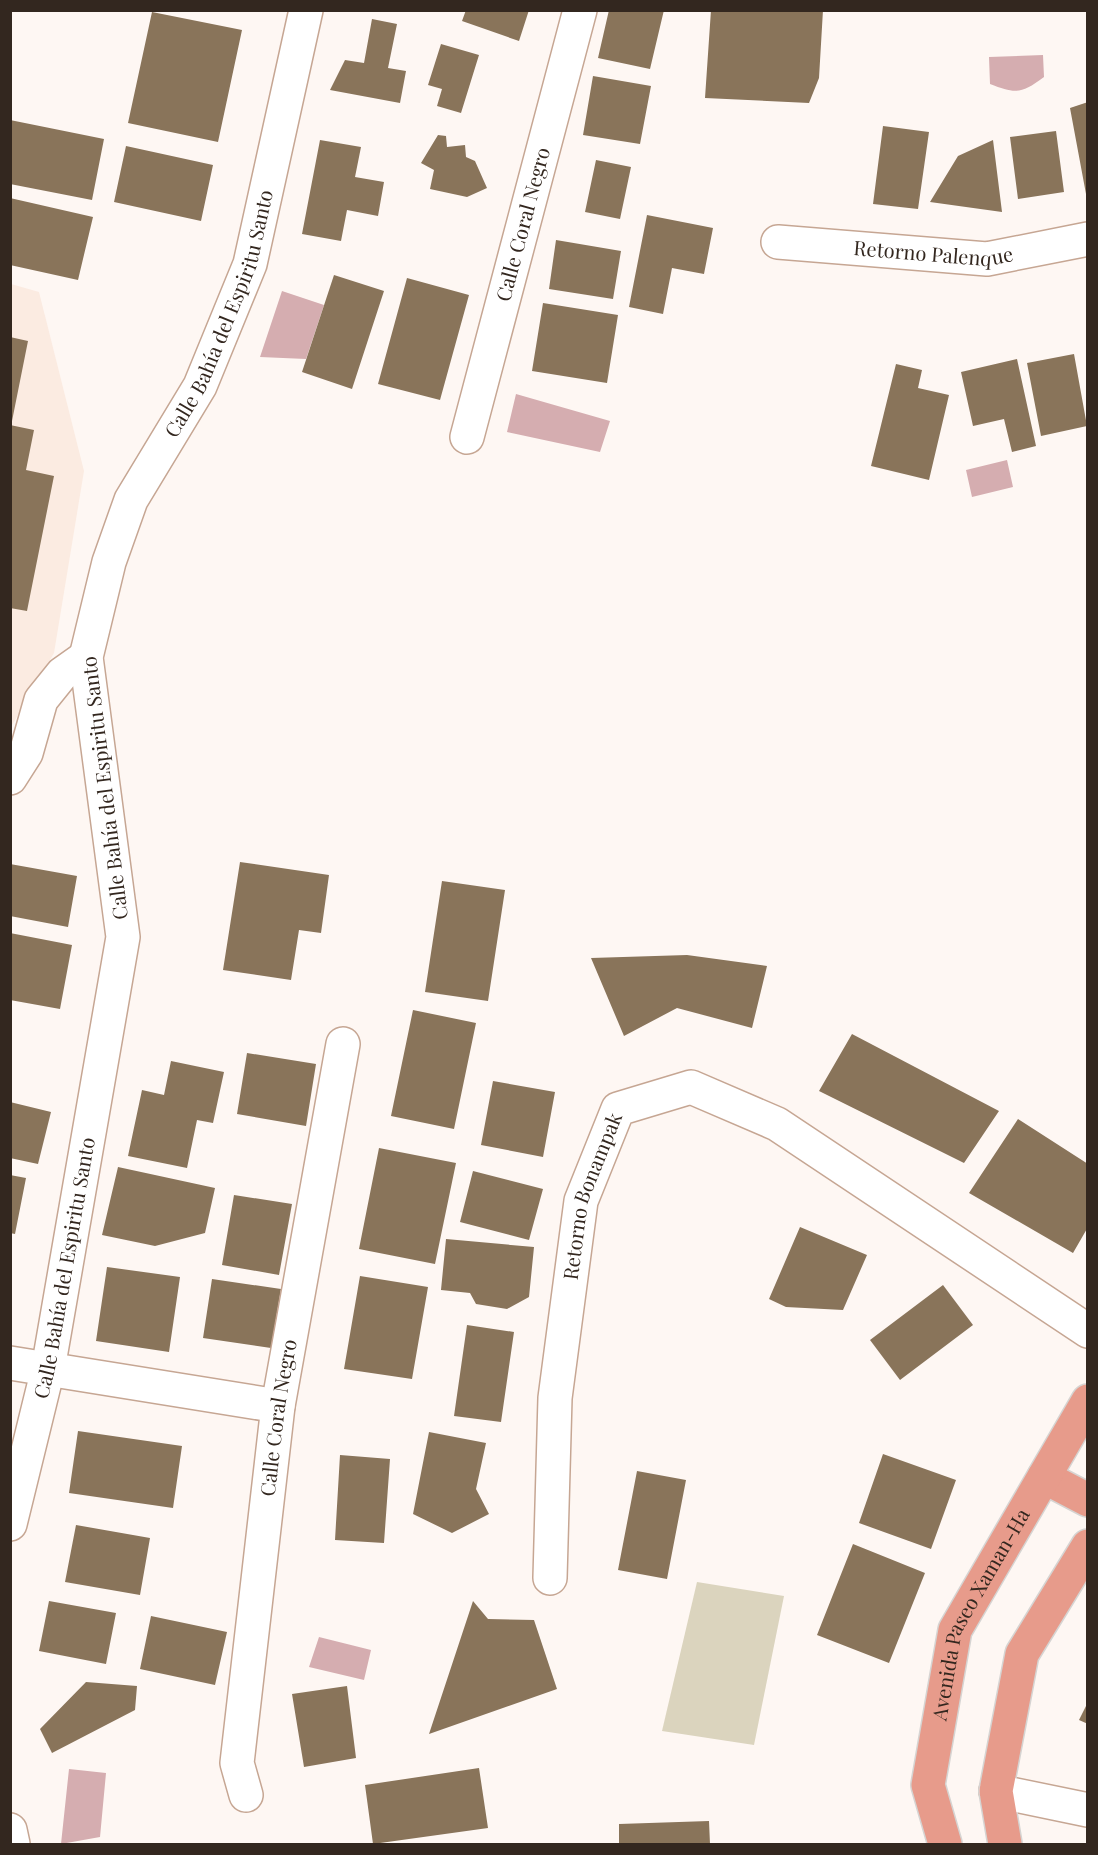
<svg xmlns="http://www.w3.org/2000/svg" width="1098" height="1855" font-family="'Playfair Display',serif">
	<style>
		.built { fill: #fbebe1 }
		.green { fill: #dbd4be }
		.water { fill: #d5adb0 }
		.building { fill: #89745a }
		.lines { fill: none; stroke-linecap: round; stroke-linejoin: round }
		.minor-casing { stroke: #c6a693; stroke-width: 36 }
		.major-casing { stroke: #d6d4d2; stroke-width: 36 }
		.minor { stroke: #fff; stroke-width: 33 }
		.major { stroke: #e79b8b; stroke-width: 33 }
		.labels { text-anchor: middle; stroke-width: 4.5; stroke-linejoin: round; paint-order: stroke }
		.street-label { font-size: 20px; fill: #33271f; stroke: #fff }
	</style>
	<rect width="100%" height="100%" fill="#fef7f3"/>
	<path class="built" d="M11,284L39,292L84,471L54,653L11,727Z"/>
	<path class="green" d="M697,1582L784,1596L754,1745L662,1731Z"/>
	<path class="water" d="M1043,55L1044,77C1021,94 1016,94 990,84L989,57Z
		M282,291L324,305L306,359L260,357Z
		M516,394L610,421L600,452L507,432Z
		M1007,460L1013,487L972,497L966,470Z
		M319,1637L371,1650L364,1680L309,1667Z
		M69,1769L106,1773L100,1837L61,1844Z"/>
	<path class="building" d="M466,10H529L519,41L462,21Z
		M609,10H664L650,69L598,58Z
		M711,10H823L819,78L809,103L705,98Z
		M152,12L242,30L218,142L128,123Z
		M372,19L397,24L388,68L406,71L400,103L330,90L345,60L364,63Z
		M441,44L479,55L461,113L437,106L442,89L428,85Z
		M593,76L651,86L640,144L583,135Z
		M1088,102V194H1086L1070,108Z
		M10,120L104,139L92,200L10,184Z
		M883,126L929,132L918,209L873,204Z
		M1056,131L1064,192L1018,199L1010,137Z
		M438,135L446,136L447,147L465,145L466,157L475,161L487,188L467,197L430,189L434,170L421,163Z
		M320,140L361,147L355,177L384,182L378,216L347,210L341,241L302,234Z
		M993,140L1002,212L930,202L958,156Z
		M126,146L213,165L201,221L114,202Z
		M596,160L631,167L620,219L585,212Z
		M10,198L93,217L78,280L10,265Z
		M647,215L713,228L704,274L672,268L663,314L629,307Z
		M556,240L621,251L613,299L549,289Z
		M334,275L384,291L352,389L302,372Z
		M407,278L469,295L440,400L378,384Z
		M543,303L618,315L607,383L532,371Z
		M10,337L28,341L12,421L10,420Z
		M1074,354L1087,426L1041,436L1027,363Z
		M1017,359L1036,446L1012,452L1004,419L973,426L961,372Z
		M896,364L922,370L918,388L949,395L929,480L871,466Z
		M10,425L34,430L26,470L54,476L27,611L10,608Z
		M240,862L329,875L321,933L299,930L291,980L223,970Z
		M10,864L77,876L68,927L10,916Z
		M442,881L505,890L488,1001L425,992Z
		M10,933L72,945L60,1009L10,1000Z
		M687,955L767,966L752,1028L677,1008L624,1036L591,958Z
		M413,1010L476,1023L454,1129L391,1116Z
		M852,1034L999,1111L964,1163L819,1091Z
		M247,1053L316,1064L306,1126L237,1114Z
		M171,1061L224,1072L213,1123L197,1120L187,1168L128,1156L142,1090L164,1095Z
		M493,1081L555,1092L543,1157L481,1145Z
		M10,1102L51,1112L38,1164L10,1158Z
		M1018,1119L1088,1164V1227L1073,1253L969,1193Z
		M379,1148L456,1163L435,1264L359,1249Z
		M118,1167L215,1188L205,1233L155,1246L102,1235Z
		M473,1171L543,1189L529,1240L460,1222Z
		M10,1175L26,1178L15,1234L10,1233Z
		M234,1195L292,1204L279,1275L222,1265Z
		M800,1227L867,1255L843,1310L786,1307L769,1299Z
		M446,1239L534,1247L529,1297L507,1309L476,1304L470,1293L441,1290Z
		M107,1267L180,1277L169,1352L96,1341Z
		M360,1276L428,1287L412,1379L344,1369Z
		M212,1279L281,1289L271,1348L203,1338Z
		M943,1285L973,1325L900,1380L870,1340Z
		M467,1325L514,1332L501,1422L454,1416Z
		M78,1431L182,1446L173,1508L69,1493Z
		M429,1432L486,1443L476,1489L489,1514L452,1533L413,1514Z
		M883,1454L956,1480L931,1549L859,1523Z
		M340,1455L390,1459L384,1543L335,1540Z
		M637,1471L686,1480L667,1579L618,1570Z
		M76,1525L150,1538L140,1595L65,1582Z
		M853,1544L925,1573L889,1663L817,1635Z
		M49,1601L116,1613L106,1664L39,1651Z
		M473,1601L488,1619L534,1620L557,1689L429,1734Z
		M151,1616L227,1632L215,1685L140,1669Z
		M86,1682L137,1686L135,1710L52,1753L40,1729Z
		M347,1686L356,1758L304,1767L292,1694Z
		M1088,1702V1724L1079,1720Z
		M479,1768L488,1828L373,1844L365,1785Z
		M709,1821L710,1844H619V1824Z"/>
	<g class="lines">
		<g class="minor-casing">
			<g id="minor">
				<path id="s1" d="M778,242L987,259L1088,239"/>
				<path id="s2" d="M467,437L580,10"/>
				<path d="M10,778L26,753L41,700L62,674L86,657"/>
				<path d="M10,1363L278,1406"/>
				<path id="s3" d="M10,1524L48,1369L123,937L86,657L109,562L131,500L200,386L250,264L306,10"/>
				<path id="s4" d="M550,1578L555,1398L581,1201L618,1109L691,1087L777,1124L1088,1331"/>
				<path d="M996,1791L1088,1810"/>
				<path id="s5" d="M246,1795L237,1763L278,1406L343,1044"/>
				<path d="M10,1830L13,1844"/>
			</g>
		</g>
		<g class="major-casing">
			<g id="major">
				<path d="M1044,1477L1088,1500"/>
				<path id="s6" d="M945,1844L928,1785L955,1630L1088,1401"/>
				<path d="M1005,1844L996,1791L1022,1654L1088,1546"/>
			</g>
		</g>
		<use href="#minor" class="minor"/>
		<use href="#major" class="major"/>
	</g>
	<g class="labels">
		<g class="street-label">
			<text dy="7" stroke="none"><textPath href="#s2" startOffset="220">Calle Coral Negro</textPath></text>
			<text dy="7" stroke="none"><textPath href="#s1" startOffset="156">Retorno Palenque</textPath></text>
			<text dy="7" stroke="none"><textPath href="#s3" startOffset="1252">Calle Bahía del Espiritu Santo</textPath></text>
			<text transform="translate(105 788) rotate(-97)" y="7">Calle Bahía del Espiritu Santo</text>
			<text dy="7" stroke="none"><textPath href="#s4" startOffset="386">Retorno Bonampak</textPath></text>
			<text dy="7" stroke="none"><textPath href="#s3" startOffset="262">Calle Bahía del Espiritu Santo</textPath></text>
			<text dy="7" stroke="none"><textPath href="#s5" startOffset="381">Calle Coral Negro</textPath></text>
			<text dy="7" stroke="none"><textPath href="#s6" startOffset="242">Avenida Paseo Xaman-Ha</textPath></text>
		</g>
	</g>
	<rect width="1098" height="1855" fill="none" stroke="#33271f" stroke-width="24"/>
</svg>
